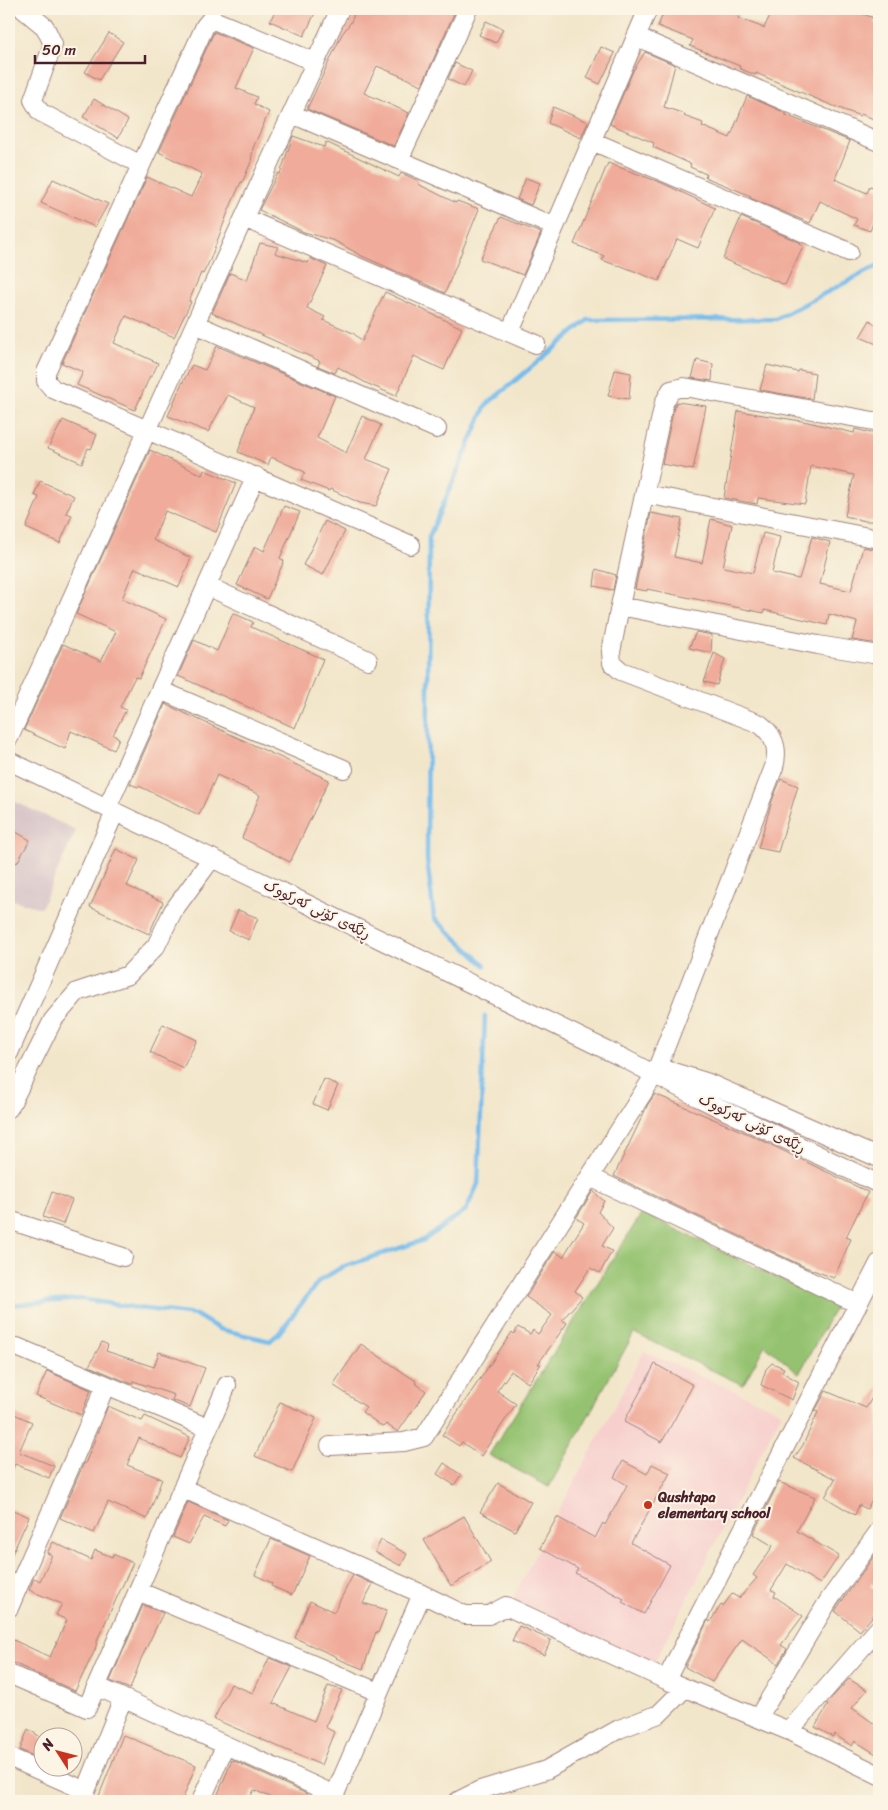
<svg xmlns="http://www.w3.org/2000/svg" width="888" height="1810" font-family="Sriracha,'Playpen Sans Arabic',sans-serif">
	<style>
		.built { fill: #f7d0ce }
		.industrial { fill: #d2bec4 }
		.green { fill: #94c270; stroke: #6f704e }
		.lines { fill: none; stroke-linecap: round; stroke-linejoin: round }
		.stream { stroke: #74bcec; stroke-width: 4.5 }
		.building { fill: #f0ab9a }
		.minor-casing { stroke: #9e827a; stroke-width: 20 }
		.minor { stroke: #fff; stroke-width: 18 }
		.poi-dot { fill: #c8321e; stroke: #fcf5e5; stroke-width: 2 }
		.labels { text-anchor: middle; stroke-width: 4; stroke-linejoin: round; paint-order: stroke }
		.street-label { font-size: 14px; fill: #4a1f2b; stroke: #fcf5e5 }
		.poi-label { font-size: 14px; font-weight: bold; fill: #4a1f2b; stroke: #fcf5e5; text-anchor: start }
	</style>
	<rect width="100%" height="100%" fill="#fcf5e5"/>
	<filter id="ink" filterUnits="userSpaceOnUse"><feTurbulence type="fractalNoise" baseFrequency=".02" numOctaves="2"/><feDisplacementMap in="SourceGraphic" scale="10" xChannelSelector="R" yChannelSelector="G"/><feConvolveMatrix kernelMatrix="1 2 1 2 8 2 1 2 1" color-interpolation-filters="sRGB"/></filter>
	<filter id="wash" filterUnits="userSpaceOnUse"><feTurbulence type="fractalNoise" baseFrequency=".0096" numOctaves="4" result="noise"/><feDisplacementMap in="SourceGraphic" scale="20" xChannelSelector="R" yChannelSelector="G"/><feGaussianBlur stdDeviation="1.12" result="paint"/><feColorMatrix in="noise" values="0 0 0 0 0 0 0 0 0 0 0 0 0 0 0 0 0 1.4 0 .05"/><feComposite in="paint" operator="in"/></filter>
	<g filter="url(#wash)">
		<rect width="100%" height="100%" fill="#f2e6ca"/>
		<path class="built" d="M644,1351L782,1412L653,1666L512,1599Z"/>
		<path class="industrial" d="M9,799L76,830L41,908L9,899Z"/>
		<path class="green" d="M642,1213L836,1306L799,1374L765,1345L743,1385L634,1333L549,1487L489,1455Z"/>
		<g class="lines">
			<path class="stream" d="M485,965L434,918L427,859L429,537L486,405L588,320L776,319L879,265
				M9,1305L81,1299L137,1308L196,1315L219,1329L270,1341L279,1333L319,1281L342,1267L424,1240L466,1210L478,1184L485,1016"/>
		</g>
		<g id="blocks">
			<path class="building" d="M276,9H317L304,36L270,21Z
				M356,9H456L422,85L377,66L364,93L409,113L394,146L307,109L342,34L351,22Z
				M665,9H741L738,18L764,28L773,9H851L876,19L874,23L879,25V121L861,114L860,116L826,103L756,73L755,75L739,68L740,66L690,46L693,40L658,26Z
				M486,21L503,29L496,43L479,35Z
				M214,32L254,48L236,88L257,97L254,104L269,112L253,148L251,162L242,183L241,182L228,212L210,260L203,274L201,273L189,301L191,302L174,337L126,316L114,343L158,363L152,376H150L135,410L77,385L83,372L62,363L147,177L191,197L202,174L159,152Z
				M109,33L123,42L99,80L85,72Z
				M601,47L615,53L600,84L587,78Z
				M645,52L675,65L664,107L685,114L684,116L703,123L702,126L730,138L747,96L786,113V115L850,141L835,179L867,193L870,186L879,189V208L870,231L854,225L857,219L820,201L810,223L750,198L751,196L705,177L706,174L690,167L691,164L653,147L654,143L610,124L633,71Z
				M455,63L472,71L464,87L448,79Z
				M94,99L128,120L118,138L83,117Z
				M553,107L588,122L581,138L548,123Z
				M293,136L324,147L326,142L399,177L401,173L419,181L418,184L456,203L457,201L479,209L445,293L362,256L335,241L304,232L259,210L278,173L280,174Z
				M608,163L662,183L715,208L698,248L677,239L659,281L619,265L618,266L602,260L604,256L574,244Z
				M526,178L540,183L531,205L517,199Z
				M53,179L108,204L95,227L41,203Z
				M501,217L541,233L523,275L480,259Z
				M741,217L801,243L800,244L803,246L785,285L723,259Z
				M260,243L278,247L275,253L308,263L310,258L327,266L307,308L325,317L323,320L353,333L362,341L385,292L462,328L444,370L414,356L396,396L366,383L338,367L335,373L318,366L320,361L212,313L230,273L247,280Z
				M870,320L879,328V345L860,337Z
				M217,346L335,396L317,438L346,453L362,416L381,425L366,459L392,469L376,506L360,503L330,489L329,491L301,480L305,472L271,457L268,465L238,452L254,407L228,395L208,432L168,416L180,387L192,365L205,370Z
				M697,360L713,364L712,381L692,378Z
				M767,365L798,372L799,370L815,373L812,399L760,390Z
				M615,370L631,373L629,399L608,396Z
				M677,402L706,406L693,470L662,464L674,407Z
				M738,411L808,422L854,433L855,429L879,435V521H865L845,516L854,475L811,466L805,504L758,498L757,504L724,498Z
				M63,420L97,435L91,449L88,448L82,463L48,448Z
				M150,450L202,475L204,470L236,483L216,532L165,511L153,540L191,558L179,587L135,568L128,584L122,599L166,619L139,678L135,677L120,707L126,710L113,735L119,738L114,750L71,731L65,749L24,730L63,644L101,661L116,632L76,614Z
				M40,481L74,496L66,513L72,515L60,543L26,528L39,497L34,495Z
				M284,506L300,512L280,558L284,561L267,599L237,585L255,546L264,551Z
				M651,513L682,519L674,557L702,563L711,519L732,525L723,567L753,573L763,533L780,537L772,573L799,579L812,537L830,542L820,584L851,591L863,547L879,550V644L852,640L857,622L829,614L827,625L764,610V613L647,589V591L635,589Z
				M325,521L345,531L323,575L303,565Z
				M596,569L616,575L613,590L594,586Z
				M233,613L253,622L251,627L323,659L295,728L178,676L194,640L217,651Z
				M696,632L712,635L711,653L689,648Z
				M714,653L725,659L717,685L704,682Z
				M165,704L329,780L290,862L242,838L260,795L217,775L199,815L139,786L138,787L130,784Z
				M781,779L798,786L778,852L758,848L772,801Z
				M9,828L30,840L17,863L9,858Z
				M116,849L139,860L127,886L163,902L149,934L90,907Z
				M238,910L258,918L249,940L229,931Z
				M163,1024L197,1040L183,1068L150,1052Z
				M324,1079L338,1085L327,1110L313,1104Z
				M655,1094L753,1136L868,1192L846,1237L851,1239L834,1278L805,1267L614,1176L648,1104Z
				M593,1191L604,1201L598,1212L613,1228L602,1246L612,1251L600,1273L590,1268L575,1291L582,1297L562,1320L567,1323L538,1364H541L528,1383L511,1371L497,1391L516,1404L481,1456L462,1442L459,1446L442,1435L512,1332L514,1334L518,1327L530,1334L533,1330L538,1334L552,1315L526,1297L555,1251L563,1257L584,1223L576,1218Z
				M52,1192L72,1200L63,1224L43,1217Z
				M102,1342L108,1345L106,1351L154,1367L159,1352L205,1368L190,1407L172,1400L174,1395L133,1381L132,1384L89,1366Z
				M361,1344L416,1381L415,1383L426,1391L398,1432L386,1424L383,1427L362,1412L366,1407L333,1385Z
				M772,1363L784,1368L782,1372L799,1382L792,1400L761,1385L766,1369Z
				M655,1364L693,1385L662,1442L624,1422Z
				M47,1371L91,1390L81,1415L36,1396Z
				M879,1386V1486L867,1509L859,1505L855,1515L825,1497L835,1479L794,1458L803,1445L818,1412L815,1411L826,1391L866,1408Z
				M280,1402L316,1418L292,1472L255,1456Z
				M108,1406L142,1421L145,1416L190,1437L180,1458L139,1438L127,1465L162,1479L147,1519L108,1502L94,1533L60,1518L84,1463L85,1464Z
				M12,1413L32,1422L19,1452L54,1466L49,1478L15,1464L9,1477V1420Z
				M623,1461L647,1474L652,1464L670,1473L631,1543L670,1565L644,1614L622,1602L624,1599L575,1573L578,1569L540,1548L557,1517L595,1538L603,1523L605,1525L627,1485L614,1477Z
				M444,1463L461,1475L454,1485L437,1474Z
				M779,1482L815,1497L797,1531L839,1556L820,1584L787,1564L771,1590L776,1592L774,1596L803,1616L781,1645L787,1649L778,1664L742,1639L712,1682L685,1667L708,1620L710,1622L721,1605L723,1606L732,1594L739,1598L757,1578L753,1575L773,1546L753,1534Z
				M498,1483L531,1502L515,1531L480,1512Z
				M188,1502L228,1520L225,1526L204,1517L189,1544L173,1537Z
				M9,1508L29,1517L9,1561Z
				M464,1516L491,1562L451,1586L424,1540Z
				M271,1539L310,1556L292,1595L271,1586L272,1583L255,1575Z
				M381,1540L407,1554L401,1566L375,1552Z
				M53,1542L91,1560L95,1550L112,1557L113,1554L133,1563L98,1638L95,1650L75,1691L9,1661V1638L50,1657L67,1620L56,1615L62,1604L29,1590L34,1578L40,1581L52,1555L47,1553Z
				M879,1549V1574L870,1586L879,1593V1609L860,1631L835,1611Z
				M353,1575L373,1584L363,1603L387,1610L378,1633L376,1632L363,1669L336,1658L337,1657L295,1638L310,1601L334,1612Z
				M143,1605L163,1613L141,1659L130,1689L110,1681Z
				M519,1626L551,1640L544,1655L512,1641Z
				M269,1658L292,1667L273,1703L314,1721L328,1686L342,1690L325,1727L334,1732L321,1765L214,1719L231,1684L253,1693Z
				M849,1679L867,1690L852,1708L879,1727V1756L855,1741L852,1746L834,1734L833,1737L815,1727L828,1705L826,1704Z
				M28,1729L42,1738V1754L40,1759L20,1750Z
				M123,1735L196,1765L182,1801H112L99,1796Z
				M232,1760L307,1794L304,1801H279L254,1790L248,1801H215Z"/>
		</g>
	</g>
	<g filter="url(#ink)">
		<use href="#blocks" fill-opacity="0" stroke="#9e827a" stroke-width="1"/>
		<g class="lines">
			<g class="minor-casing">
				<path id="minor" d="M23,9L45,27L53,44L33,100L40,112L141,165
					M637,37L879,142
					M315,62L216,21L210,20L205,26L46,372V381L53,389L411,545
					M292,114L555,227
					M592,141L849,252
					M399,160L468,9
					M244,218L536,344
					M195,324L437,429
					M510,332L648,9
					M645,494L879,539
					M207,586L368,660
					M620,606L818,645L879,655
					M160,690L344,769
					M9,738L195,324L340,9
					M9,761L297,899L625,1059L699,1098L879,1184
					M107,808L256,476
					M9,1053L115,812
					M657,1067L706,1082L879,1158
					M9,1108L53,1020L77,992L128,975L156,946L173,911L212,858
					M590,1177L858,1304
					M9,1220L123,1257
					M9,1349L17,1347L208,1428
					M330,1446L404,1442L424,1437L655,1074L774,767C779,749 775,736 760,724L621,671L612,663L611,652L620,606L664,403L671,390L684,387L879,422
					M182,1488L422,1594L465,1615H489L506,1606L666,1680L789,1731L879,1775
					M138,1591L378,1692
					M9,1608L106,1385
					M9,1674L87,1708L227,1385
					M666,1680L879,1263
					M96,1686L335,1795
					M758,1718L829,1600L879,1531
					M789,1731L879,1628
					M9,1757L86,1791
					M82,1801L123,1698
					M201,1801L225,1746
					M332,1801L422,1594
					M458,1801L480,1790L546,1770L619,1729L659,1714L685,1688"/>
			</g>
			<use href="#minor" class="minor"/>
		</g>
	</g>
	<circle class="poi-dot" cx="648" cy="1505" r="5"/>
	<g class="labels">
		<g class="street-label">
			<text transform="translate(317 909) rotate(26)" y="5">ڕێگەی کۆنی کەرکووک</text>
			<text transform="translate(752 1123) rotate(26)" y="5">ڕێگەی کۆنی کەرکووک</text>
		</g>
		<g class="poi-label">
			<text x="658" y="1502">Qushtapa<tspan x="658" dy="16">elementary school</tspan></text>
		</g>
	</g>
	<rect width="888" height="1810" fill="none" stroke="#fcf5e5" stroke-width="30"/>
	<g transform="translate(58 1752) rotate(306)"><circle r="24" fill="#fcf5e5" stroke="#b59f9b"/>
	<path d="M0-4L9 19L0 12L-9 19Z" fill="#c8321e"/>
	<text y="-8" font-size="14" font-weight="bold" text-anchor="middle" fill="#4a1f2b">N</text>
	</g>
	<path d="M35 55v8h110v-8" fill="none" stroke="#4a1f2b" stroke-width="2.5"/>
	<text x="42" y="55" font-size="15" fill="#4a1f2b" stroke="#fcf5e5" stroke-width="4" paint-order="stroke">50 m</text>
</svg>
